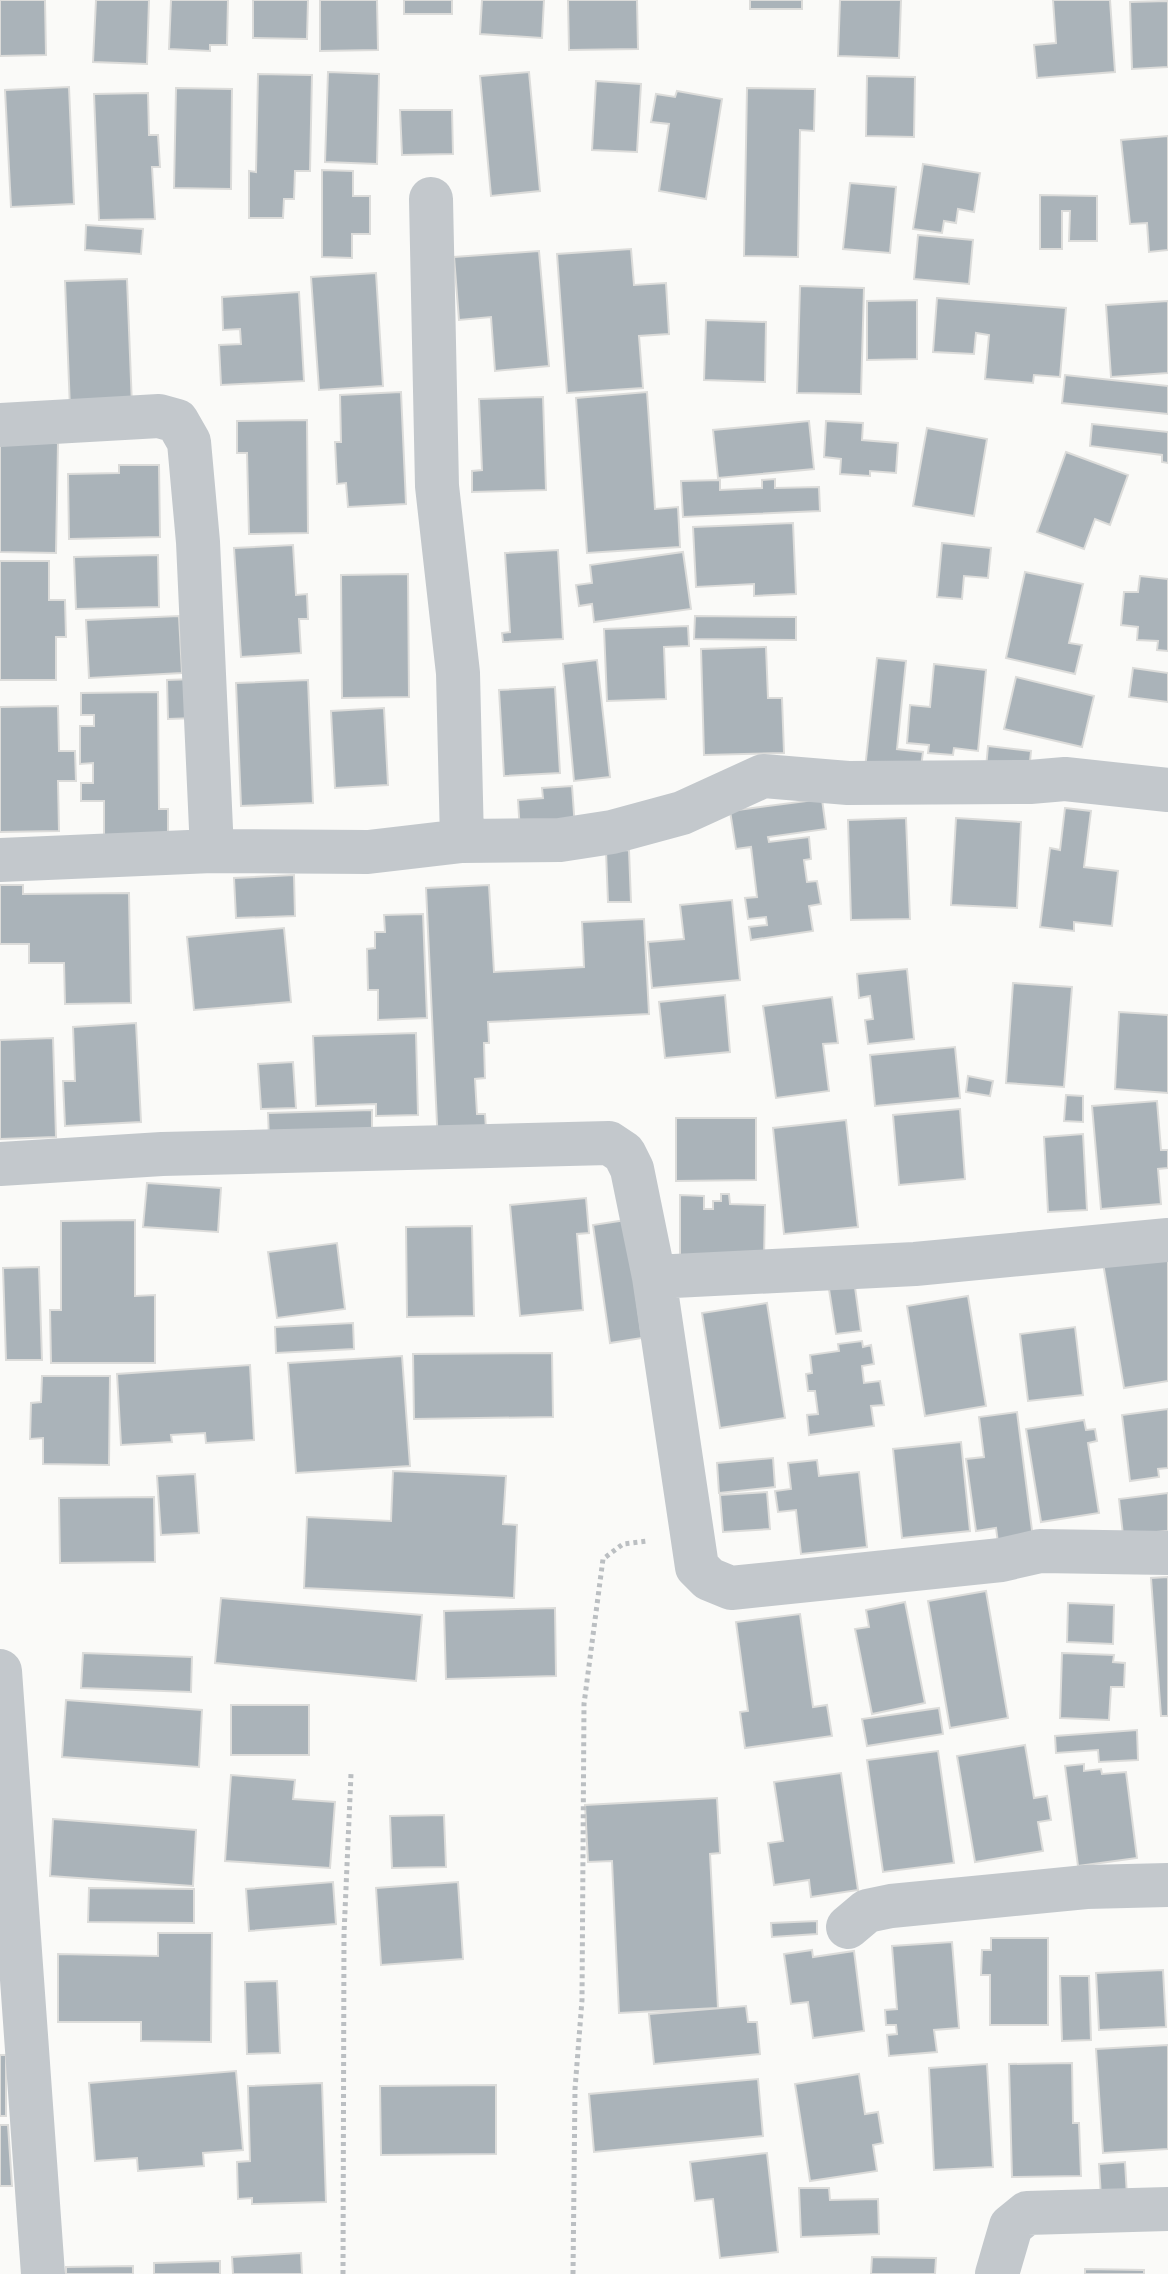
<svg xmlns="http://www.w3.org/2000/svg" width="1168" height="2274" font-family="'Sofia Sans Condensed',sans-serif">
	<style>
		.building { fill: #aab3b9; stroke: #dcdcda; stroke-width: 2 }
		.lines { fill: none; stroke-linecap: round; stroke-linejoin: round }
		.path { stroke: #bbbfc2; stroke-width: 5; stroke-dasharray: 4 4; stroke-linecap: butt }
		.minor { stroke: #c3c8cc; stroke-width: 44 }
	</style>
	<rect width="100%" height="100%" fill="#fafaf8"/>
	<path class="building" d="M0,0H45L46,55L0,56Z
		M96,0H149L147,64L93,62Z
		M171,0H228L227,45H210V51L169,49Z
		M253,0H308L307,39L253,38Z
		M320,0H377L378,50L320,51Z
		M404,0H452V14H404Z
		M482,0H544L542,38L480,34Z
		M568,0H637L638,49L569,50Z
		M750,0H802V9H750Z
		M840,0H901L899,58L838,56Z
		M1053,0H1110L1115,72L1037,78L1034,45L1056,43Z
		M1168,1V67L1132,69L1130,2Z
		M328,72L379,74L377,164L325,162Z
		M529,72L540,191L491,196L480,76Z
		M258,74L312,75L310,171H295L294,199H284L283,218H249V171L256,172Z
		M867,76L915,77L914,137L866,136Z
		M596,81L641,84L637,152L592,150Z
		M69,87L74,204L11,207L5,90Z
		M176,88L232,89L231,189L174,188Z
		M747,88L815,89L814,131L800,130L798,257L744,256Z
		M677,91L722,99L706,199L659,191L669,124L651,122L656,94L675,97Z
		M148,93L149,135H158L160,167H152L155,219L99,220L94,94Z
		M400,110H452L453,154L402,155Z
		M1168,136V250L1149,252L1147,223L1130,224L1121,140Z
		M923,164L980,173L974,212L958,209L956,223L944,221L942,233L913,229Z
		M322,170L353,171V196H370V234H352V258L322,257Z
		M850,183L896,187L890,253L843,249Z
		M1040,195L1097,196V241H1069L1070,211H1062V249H1040Z
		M86,225L143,229L141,254L85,250Z
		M918,235L973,240L969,284L914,279Z
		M631,249L634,285L666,283L669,334L639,336L643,388L567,393L557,254Z
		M539,251L549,366L495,371L491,317L459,320L454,257Z
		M376,273L383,386L319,390L311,277Z
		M127,279L132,406L70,409L65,281Z
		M800,286L864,288L861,394L797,393Z
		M299,292L304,381L221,385L219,345L241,344L240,329L223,330L222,297Z
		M937,298L1066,308L1060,377L1034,375L1033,383L985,379L989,335L976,333L974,354L933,352Z
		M917,300V359L867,360V301Z
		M1168,301V373L1111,377L1106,305Z
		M706,320L766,322L765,382L704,380Z
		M1065,375L1168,386V414L1062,403Z
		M401,392L406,504L348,507L346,483L337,484L335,442H341L340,395Z
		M647,392L655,509L678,507L680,547L587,553L576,398Z
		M543,397L546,490L472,492V471L482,470L479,399Z
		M307,420L308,533L249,534L247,453H237V421Z
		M809,421L814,469L718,478L713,430Z
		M826,421L863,423L862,440L898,443L896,473L870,471V476L840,474L841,459L824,457Z
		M1092,424L1168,432V463L1162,462V455L1090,446Z
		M927,428L987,439L974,516L913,506Z
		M0,442L58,443L56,553L0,552Z
		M1066,452L1128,475L1110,525L1095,519L1084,549L1037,532Z
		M119,465H159L160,537L69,539L68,474L119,473Z
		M775,479V488L819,487L820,511L683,517L681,481L720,480V490L762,488V480Z
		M793,523L796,594L754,596V584L696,587L693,527Z
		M942,543L991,548L988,578L964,576L962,599L937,597Z
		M293,545L296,595L307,594L308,619H299L301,653L241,657L234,548Z
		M558,550L563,639L503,642L502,633L510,632L505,553Z
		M683,552L691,609L594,622L592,604L579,606L576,585L592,583L590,565Z
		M158,555L159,607L76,609L74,557Z
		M0,561H49V600H65L66,637H56V680H0Z
		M1025,572L1083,584L1069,643L1082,645L1075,674L1006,658Z
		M408,574L409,697L342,698L341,575Z
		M1140,576L1168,579V651L1157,650L1158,641L1137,640L1138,627L1121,625L1124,592H1138Z
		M179,616L182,673L89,678L86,620Z
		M695,616L796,617V640L694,639Z
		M688,626L689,646L664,647L666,699L607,701L604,629Z
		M766,647L768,698H782L784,753L704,755L701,649Z
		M877,658L906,661L897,749L923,752L920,775L865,769Z
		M597,660L610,777L574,781L563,664Z
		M934,664L986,670L978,751L954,748L953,755L928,753L929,745L907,743L910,705L930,707Z
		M1133,668L1168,673V702L1129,697Z
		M1016,677L1094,696L1082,747L1004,729Z
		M195,679L196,718L168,719L167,680Z
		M308,680L313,803L241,806L236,683Z
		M555,687L560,773L504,776L499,690Z
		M158,692L159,809H168V848H104V801H81V783H93V763L80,764V726H94V715H81V693Z
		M58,706L59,751H75L76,781H58L59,831L0,832V707Z
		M384,708L388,785L335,788L331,711Z
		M988,746L1031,751L1029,772L986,768Z
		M572,786L575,828L520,832L518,800L543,798L542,788Z
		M822,799L826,829L768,837L769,842L809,837L811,859L804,860L807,882L817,881L821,904L809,906L813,931L751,940L749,927L767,925L766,917L748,919L745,898L757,897L751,847L736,849L730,811Z
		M1065,808L1091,811L1084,867L1118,871L1112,926L1074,922V931L1040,927L1050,848L1060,850Z
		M906,818L910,919L851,920L848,820Z
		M956,818L1021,822L1017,908L951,905Z
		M629,850L631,902H608L606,851Z
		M294,875L295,916L236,918L234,878Z
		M0,885H23V894L129,893L131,1003L65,1004L64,963H29V944H0Z
		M489,885L494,972L584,967L582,922L644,919L649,1014L488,1022L489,1043H484L485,1078L475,1079L477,1114H485L487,1143L438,1145L426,888Z
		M732,900L740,980L652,988L648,942L684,939L680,905Z
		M423,914L427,1018L378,1020V990H368L367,949L375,948V932H385L384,915Z
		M284,928L291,1002L194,1010L187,937Z
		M907,969L914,1039L868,1044L865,1020L873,1019L870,996L859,998L857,974Z
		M1013,983L1072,987L1064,1087L1006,1083Z
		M725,995L730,1052L665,1058L659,1002Z
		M832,997L838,1043L823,1044L829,1091L776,1098L763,1006Z
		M1119,1012L1168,1015V1093L1115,1089Z
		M136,1023L141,1122L65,1126L63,1081H75L73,1027Z
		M416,1033L418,1115L376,1116V1104L316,1106L313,1036Z
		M53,1038L56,1137L0,1139V1040Z
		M955,1047L960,1098L875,1106L870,1055Z
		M293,1062L296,1108L261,1109L258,1064Z
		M968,1076L993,1081L990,1096L966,1092Z
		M1066,1095L1083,1096V1122L1064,1121Z
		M1157,1101L1161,1150H1168V1168L1158,1169L1161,1204L1101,1209L1092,1106Z
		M960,1109L965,1179L899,1185L893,1115Z
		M372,1110V1135L269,1139L268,1113Z
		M676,1118H756V1180L676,1181Z
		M846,1120L858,1227L784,1234L773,1128Z
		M1083,1134L1087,1210L1048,1212L1044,1137Z
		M147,1183L221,1188L218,1232L143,1227Z
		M721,1194H729L730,1204L765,1205L764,1260H680V1195L704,1196V1209H713V1201H721Z
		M586,1198L589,1233L577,1234L583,1310L520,1316L510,1205Z
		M135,1220V1296L155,1295V1363H51L50,1310H61V1221Z
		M626,1220L642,1338L610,1343L593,1225Z
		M472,1226L474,1316L407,1317L406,1227Z
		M337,1243L345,1309L277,1318L268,1252Z
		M1168,1253V1381L1124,1388L1103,1263Z
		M39,1267L42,1360H6L3,1268Z
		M854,1280L861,1331L836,1334L828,1283Z
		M968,1296L986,1406L925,1416L907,1306Z
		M767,1303L785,1418L720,1428L702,1313Z
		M353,1323L354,1349L276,1353L275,1327Z
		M1075,1327L1083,1395L1028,1401L1020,1334Z
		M862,1341L863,1347L871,1345L874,1364L862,1366L864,1383L880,1381L884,1405L871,1406L874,1426L809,1435L807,1415L818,1414L815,1391H808L806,1374L812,1373L810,1355L839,1351L838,1344Z
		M552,1353L553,1417L414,1419L413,1354Z
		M402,1356L410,1466L296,1473L288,1363Z
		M250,1365L254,1440L206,1443L205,1433L171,1435L172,1442L121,1445L117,1374Z
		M42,1376H110L109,1465L43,1464V1438L30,1439L31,1403L41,1402Z
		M1168,1409V1468L1158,1469L1159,1477L1130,1481L1122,1415Z
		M1017,1412L1034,1546L999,1550L996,1528L976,1531L966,1459L984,1457L979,1417Z
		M1084,1420L1086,1430L1095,1429L1097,1441L1088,1443L1099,1513L1041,1522L1026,1429Z
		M961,1442L970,1531L902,1538L893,1449Z
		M773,1458L775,1487L719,1493L717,1463Z
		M817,1460L819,1476L859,1472L867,1547L801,1554L796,1510L778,1512L775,1491L791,1489L788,1463Z
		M393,1471L506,1476L503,1524L517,1525L514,1598L304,1588L307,1517L391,1521Z
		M195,1474L199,1533L161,1535L157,1476Z
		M767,1492L770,1529L723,1532L720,1495Z
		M1168,1493V1531L1123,1535L1119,1499Z
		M154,1497L155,1562L60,1563L59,1498Z
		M1168,1577V1716H1161L1151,1578Z
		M986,1591L1008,1718L950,1728L928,1601Z
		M221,1598L422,1615L416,1681L215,1663Z
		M905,1602L925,1703L872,1714L855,1629L869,1627L866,1610Z
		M1068,1603L1114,1605L1113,1644L1067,1642Z
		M555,1608L556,1676L446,1679L444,1611Z
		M800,1614L813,1707L827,1705L832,1736L745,1748L740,1712L748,1711L736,1622Z
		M83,1653L192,1657L191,1692L81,1688Z
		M1062,1653L1114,1655L1113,1662L1125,1663L1124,1687H1111L1109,1720L1060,1718Z
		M66,1700L202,1710L199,1767L62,1757Z
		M231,1705H309V1755H231Z
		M939,1708L943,1734L867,1746L862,1719Z
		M1137,1730L1138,1760L1099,1762L1098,1750L1056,1753L1055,1736Z
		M1025,1745L1034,1798L1047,1796L1051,1820L1038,1822L1043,1851L975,1862L957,1756Z
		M938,1751L954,1863L883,1872L867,1760Z
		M1084,1764V1771L1101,1769L1102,1774L1126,1772L1137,1858L1078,1866L1065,1766Z
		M841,1773L858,1890L811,1897L809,1880L774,1885L768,1843L783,1841L774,1782Z
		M231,1775L295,1780L293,1799L335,1802L330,1868L225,1861Z
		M717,1798L720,1853L710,1854L718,2008L619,2013L612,1861L588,1862L585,1805Z
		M444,1815L446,1867L392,1868L390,1816Z
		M53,1819L196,1830L193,1886L50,1876Z
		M333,1882L336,1924L249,1931L246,1889Z
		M458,1882L463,1959L381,1965L376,1888Z
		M89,1888L194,1889V1923L88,1922Z
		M817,1921V1934L772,1937L771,1923Z
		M158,1933H212L211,2042L141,2041V2022H58V1954L158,1956Z
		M991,1938H1048V2025H990V1975H981L982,1950H991Z
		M952,1942L959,2028L934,2030L937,2052L889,2056L887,2035L897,2034L896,2025H886L885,2010L897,2009L892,1946Z
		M812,1950L813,1957L854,1951L864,2031L813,2038L808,2002L791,2004L784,1954Z
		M1163,1970L1166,2027L1099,2030L1096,1973Z
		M1060,1976H1089L1091,2040L1062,2041Z
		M277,1981L280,2053L247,2054L245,1982Z
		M746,2006L748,2022H757L760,2054L654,2064L649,2014Z
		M1168,2045V2149L1103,2153L1096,2049Z
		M0,2055H6V2116H0Z
		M1072,2063L1073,2123H1079L1081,2176L1012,2177L1009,2064Z
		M987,2064L993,2167L934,2170L929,2068Z
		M236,2071L243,2150L203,2153L204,2166L138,2171L137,2158L95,2161L89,2083Z
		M859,2074L865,2114L878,2112L883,2143L873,2145L877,2171L810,2181L795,2084Z
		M758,2079L763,2136L594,2152L589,2094Z
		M322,2083L326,2202L252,2204V2198L238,2199L237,2162L250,2161L248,2086Z
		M496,2085V2154L381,2155L380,2086Z
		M0,2125H8L12,2186H0Z
		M767,2153L778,2252L720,2258L713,2199L695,2201L690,2162Z
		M1125,2162L1127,2196L1101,2197L1099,2164Z
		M799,2188H829L830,2200L878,2199L879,2234L801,2237Z
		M301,2253L302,2274H233L232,2257Z
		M872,2257L936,2258L935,2274H871Z
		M220,2261V2274H154V2263Z
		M133,2266V2274H66V2267Z
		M1085,2269L1144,2270V2274H1085Z"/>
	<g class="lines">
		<path class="path" d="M343,2274L344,1934L351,1774
			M573,2274L575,2089L582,2000L584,1704L603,1559L623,1544L648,1541"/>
		<path class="minor" d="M431,199L437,486L458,673L462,841
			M0,425L159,416L177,421L189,442L198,542L212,851
			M0,860L212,851L368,852L462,841L560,840L612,832L682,813L763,776L848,783L1030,782L1065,779L1168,790
			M0,1164L162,1154L609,1143L624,1153L632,1169L654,1277L697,1567L709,1579L731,1588L1001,1560L1040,1551L1168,1553
			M654,1277L915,1264L1168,1240
			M0,1671L43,2274
			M848,1927L867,1911L891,1906L1086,1887L1168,1885
			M997,2274L1011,2226L1027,2213L1168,2209"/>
	</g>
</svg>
